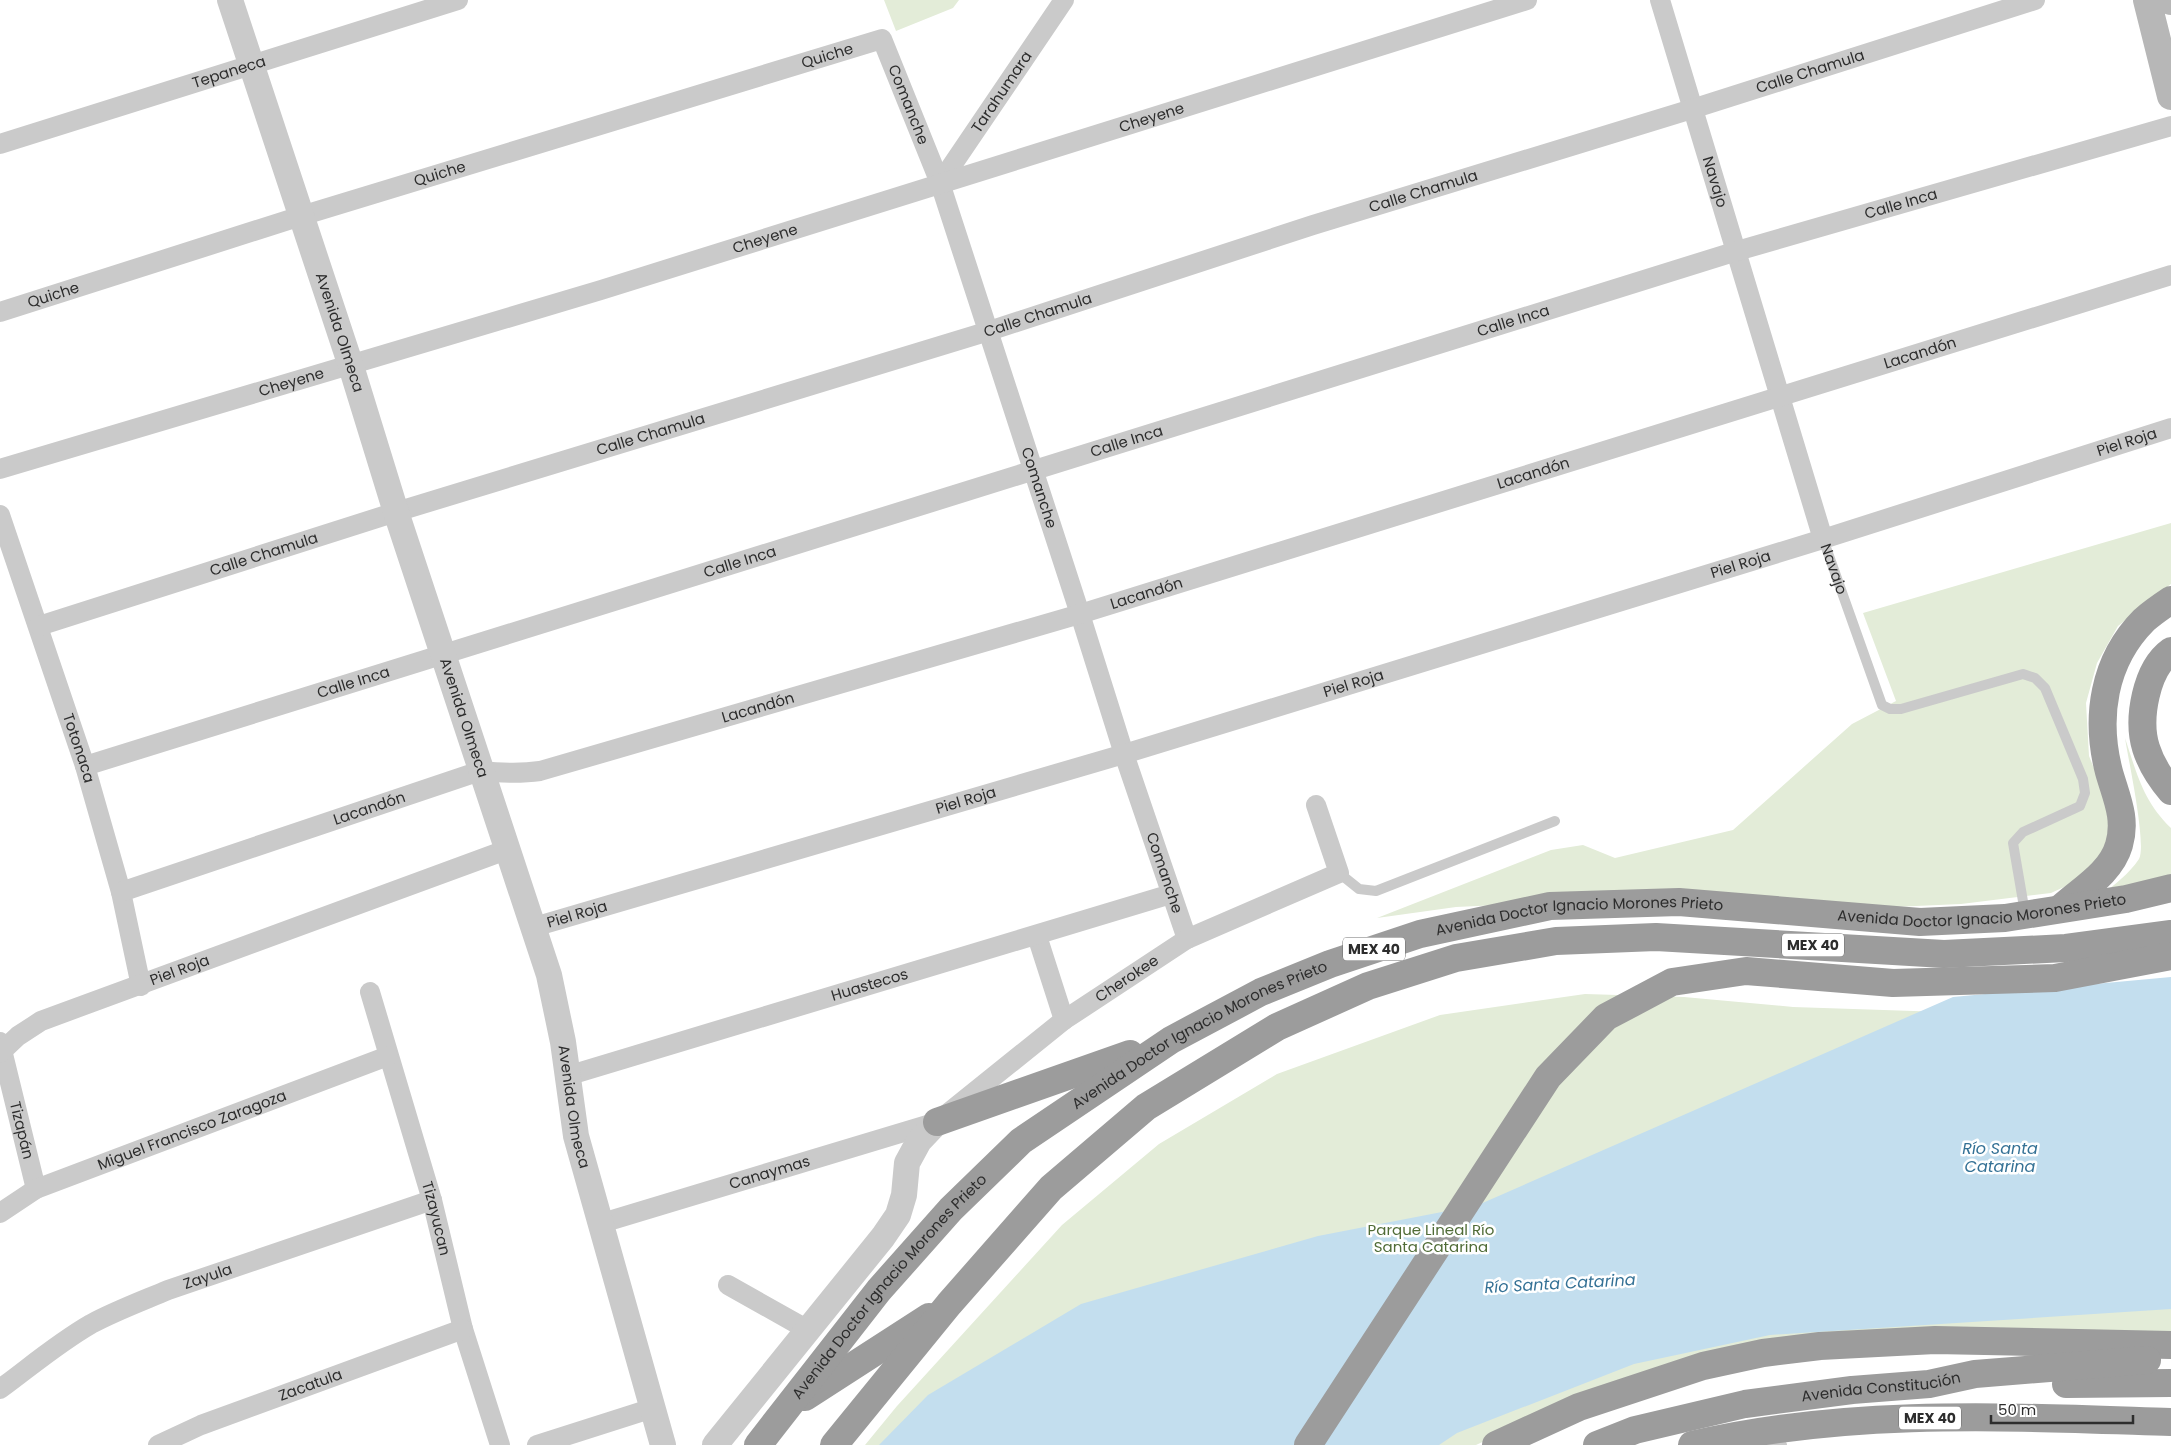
<svg xmlns="http://www.w3.org/2000/svg" width="2171" height="1445" font-family="Poppins,sans-serif">
	<style>
		.green { fill: #e3ecd8 }
		.water { fill: #c3deee }
		.lines { fill: none; stroke-linecap: round; stroke-linejoin: round }
		.service { stroke: #cacaca; stroke-width: 10 }
		.minor { stroke: #cacaca; stroke-width: 20 }
		.tertiary { stroke: #cacaca; stroke-width: 26 }
		.secondary { stroke: #b7b7b7; stroke-width: 28 }
		.trunk { stroke: #9c9c9c; stroke-width: 28 }
		.labels { text-anchor: middle; stroke-width: 5; stroke-linejoin: round; paint-order: stroke }
		.shield { fill: #fff; stroke: #6c6c6c; stroke-width: 1 }
		.shield-label { font-size: 14px; font-weight: bold; fill: #2d2d2d }
		.street-label { font-size: 15px; fill: #2d2d2d; stroke: #fff }
		.park-label { font-size: 15px; fill: #506c37; stroke: #fff }
		.water-label { font-size: 16px; font-style: italic; fill: #347195; stroke: #fff }
	</style>
	<rect width="100%" height="100%" fill="#fff"/>
	<path class="green" d="M884,0H959L953,8L896,31Z
		M2171,523V584L2118,626L2097,663L2086,703L2089,756L2106,798L2111,827L2104,851L2075,882L2051,893L1961,904L1848,909L1635,899L1456,907L1377,918L1551,850L1583,845L1615,858L1733,830L1852,724L1896,701L1863,613Z
		M2125,738C2137,774 2143,801 2171,828V878L2100,896C2114,885 2129,874 2139,859C2147,845 2128,758 2125,738Z
		M2171,990V1340L1703,1365L1515,1427L1476,1445H865L897,1406L1062,1225L1159,1144L1277,1074L1440,1015L1585,994L1684,997L1793,1007L1944,1012Z"/>
	<path class="water" d="M2171,977V1309L1770,1335L1634,1364L1457,1433L1439,1445H879L928,1395L1081,1304L1318,1236L1478,1205L1953,997Z"/>
	<g class="lines">
		<g class="service">
			<path id="s1" d="M1823,539L1882,705L1890,709H1901L2023,674L2035,678L2045,688L2083,779L2085,793L2080,806L2023,832L2013,843L2025,913"/>
			<path d="M1339,873L1359,889L1376,891L1555,821"/>
			<path d="M1765,1440L1782,1445"/>
		</g>
		<g class="minor">
			<path id="s2" d="M1660,0L1823,539"/>
			<path id="s3" d="M0,144L458,0"/>
			<path id="s4" d="M940,183L1064,0"/>
			<path id="s5" d="M0,312L301,216L882,39L940,183L1080,614L1124,754L1187,939"/>
			<path id="s6" d="M0,469L601,290L1527,0"/>
			<path id="s7" d="M0,515L85,766L121,892L141,986"/>
			<path id="s8" d="M39,626L396,512L989,331L1313,225L1692,109L2035,0"/>
			<path id="s9" d="M85,766L1737,251L2171,126"/>
			<path id="s10" d="M121,892L480,771C501,773 519,774 540,771L1080,614L2171,275"/>
			<path id="s11" d="M534,927L1124,754L1823,539L2171,428"/>
			<path d="M1037,936L1064,1020"/>
			<path id="s12" d="M370,992L432,1200L463,1329L500,1445"/>
			<path id="s13" d="M0,1042L36,1189"/>
			<path id="s14" d="M0,1053L18,1036L41,1021L506,850"/>
			<path id="s15" d="M567,1076L1171,894"/>
			<path id="s16" d="M0,1213L36,1189L388,1056"/>
			<path id="s17" d="M602,1223L937,1122L1064,1020L1187,939L1339,873L1316,805"/>
			<path d="M728,1285L808,1330"/>
			<path id="s18" d="M0,1389C30,1367 58,1343 91,1324C115,1311 142,1301 168,1290L432,1200"/>
			<path id="s19" d="M158,1445L201,1425L463,1329"/>
			<path d="M537,1445L653,1408"/>
		</g>
		<g class="tertiary">
			<path id="s20" d="M230,0L351,366L396,512L549,975L563,1042L576,1136L663,1445"/>
			<path d="M715,1445L883,1237L898,1215L904,1195L907,1163L919,1141L937,1122"/>
		</g>
		<path class="secondary" d="M2147,0L2171,96
			M2171,0V1"/>
		<g class="trunk">
			<path d="M2171,651C2146,669 2137,719 2146,748C2151,764 2160,778 2171,791"/>
			<path d="M2061,908C2082,889 2111,873 2119,845C2127,818 2116,797 2109,772C2095,718 2103,661 2144,620C2152,613 2162,606 2171,600"/>
			<path d="M937,1122L1130,1054"/>
			<path d="M2066,1384L2171,1383"/>
			<path d="M805,1397L929,1317"/>
			<path id="s21" d="M758,1445L879,1290L951,1209L1021,1141L1171,1040L1261,992L1330,964L1420,934L1550,906L1679,902L1920,922L2005,918L2126,899L2171,888"/>
			<path d="M834,1445L949,1304L1051,1188L1146,1107L1277,1027L1368,986L1456,958L1556,941L1656,937L1944,954L2066,948L2171,934"/>
			<path d="M1308,1445L1548,1077L1606,1017L1672,982L1746,971L1893,983L2055,978L2171,956"/>
			<path d="M1496,1445L1579,1407L1703,1366L1763,1353L1820,1346L1935,1340L2171,1345"/>
			<path id="s22" d="M1597,1445L1635,1430L1745,1404L1852,1390L1929,1384L1975,1374L2147,1360"/>
			<path d="M1692,1445C1849,1408 2011,1417 2171,1422"/>
		</g>
	</g>
	<g class="labels">
		<g class="shield">
			<rect x="1782" y="933.5" width="62" height="23" rx="4"/>
			<rect x="1343" y="937.5" width="62" height="23" rx="4"/>
			<rect x="1899" y="1406.5" width="62" height="23" rx="4"/>
		</g>
		<g class="shield-label">
			<text x="1813" y="950">MEX 40</text>
			<text x="1374" y="954">MEX 40</text>
			<text x="1930" y="1423">MEX 40</text>
		</g>
		<g class="street-label">
			<text dy="5" stroke="none"><textPath href="#s5" startOffset="866">Quiche</textPath></text>
			<text dy="5" stroke="none"><textPath href="#s3" startOffset="240">Tepaneca</textPath></text>
			<text dy="5" stroke="none"><textPath href="#s8" startOffset="1856">Calle Chamula</textPath></text>
			<text dy="5" stroke="none"><textPath href="#s4" startOffset="110">Tarahumara</textPath></text>
			<text dy="5" stroke="none"><textPath href="#s5" startOffset="994">Comanche</textPath></text>
			<text dy="5" stroke="none"><textPath href="#s6" startOffset="1204">Cheyene</textPath></text>
			<text dy="5" stroke="none"><textPath href="#s5" startOffset="461">Quiche</textPath></text>
			<text dy="5" stroke="none"><textPath href="#s2" startOffset="190">Navajo</textPath></text>
			<text dy="5" stroke="none"><textPath href="#s8" startOffset="1451">Calle Chamula</textPath></text>
			<text dy="5" stroke="none"><textPath href="#s9" startOffset="1901">Calle Inca</textPath></text>
			<text dy="5" stroke="none"><textPath href="#s6" startOffset="799">Cheyene</textPath></text>
			<text dy="5" stroke="none"><textPath href="#s5" startOffset="56">Quiche</textPath></text>
			<text dy="5" stroke="none"><textPath href="#s8" startOffset="1046">Calle Chamula</textPath></text>
			<text dy="5" stroke="none"><textPath href="#s9" startOffset="1496">Calle Inca</textPath></text>
			<text dy="5" stroke="none"><textPath href="#s20" startOffset="350">Avenida Olmeca</textPath></text>
			<text dy="5" stroke="none"><textPath href="#s10" startOffset="1881">Lacandón</textPath></text>
			<text dy="5" stroke="none"><textPath href="#s6" startOffset="304">Cheyene</textPath></text>
			<text dy="5" stroke="none"><textPath href="#s8" startOffset="641">Calle Chamula</textPath></text>
			<text dy="5" stroke="none"><textPath href="#s9" startOffset="1091">Calle Inca</textPath></text>
			<text dy="5" stroke="none"><textPath href="#s11" startOffset="1665">Piel Roja</textPath></text>
			<text dy="5" stroke="none"><textPath href="#s10" startOffset="1476">Lacandón</textPath></text>
			<text dy="5" stroke="none"><textPath href="#s5" startOffset="1399">Comanche</textPath></text>
			<text dy="5" stroke="none"><textPath href="#s8" startOffset="236">Calle Chamula</textPath></text>
			<text dy="5" stroke="none"><textPath href="#s9" startOffset="686">Calle Inca</textPath></text>
			<text dy="5" stroke="none"><textPath href="#s11" startOffset="1260">Piel Roja</textPath></text>
			<text dy="5" stroke="none"><textPath href="#s1" startOffset="32">Navajo</textPath></text>
			<text dy="5" stroke="none"><textPath href="#s10" startOffset="1071">Lacandón</textPath></text>
			<text dy="5" stroke="none"><textPath href="#s9" startOffset="281">Calle Inca</textPath></text>
			<text dy="5" stroke="none"><textPath href="#s11" startOffset="855">Piel Roja</textPath></text>
			<text dy="5" stroke="none"><textPath href="#s10" startOffset="666">Lacandón</textPath></text>
			<text dy="5" stroke="none"><textPath href="#s20" startOffset="755">Avenida Olmeca</textPath></text>
			<text dy="5" stroke="none"><textPath href="#s7" startOffset="246">Totonaca</textPath></text>
			<text dy="5" stroke="none"><textPath href="#s11" startOffset="450">Piel Roja</textPath></text>
			<text dy="5" stroke="none"><textPath href="#s10" startOffset="262">Lacandón</textPath></text>
			<text dy="5" stroke="none"><textPath href="#s5" startOffset="1804">Comanche</textPath></text>
			<text dy="5" stroke="none"><textPath href="#s21" startOffset="1421">Avenida Doctor Ignacio Morones Prieto</textPath></text>
			<text dy="5" stroke="none"><textPath href="#s11" startOffset="45">Piel Roja</textPath></text>
			<text dy="5" stroke="none"><textPath href="#s21" startOffset="1016">Avenida Doctor Ignacio Morones Prieto</textPath></text>
			<text dy="5" stroke="none"><textPath href="#s14" startOffset="200">Piel Roja</textPath></text>
			<text dy="5" stroke="none"><textPath href="#s17" startOffset="588">Cherokee</textPath></text>
			<text dy="5" stroke="none"><textPath href="#s15" startOffset="316">Huastecos</textPath></text>
			<text dy="5" stroke="none"><textPath href="#s21" startOffset="611">Avenida Doctor Ignacio Morones Prieto</textPath></text>
			<text dy="5" stroke="none"><textPath href="#s20" startOffset="1160">Avenida Olmeca</textPath></text>
			<text dy="5" stroke="none"><textPath href="#s13" startOffset="91">Tizapán</textPath></text>
			<text dy="5" stroke="none"><textPath href="#s16" startOffset="210">Miguel Francisco Zaragoza</textPath></text>
			<text dy="5" stroke="none"><textPath href="#s17" startOffset="175">Canaymas</textPath></text>
			<text dy="5" stroke="none"><textPath href="#s12" startOffset="236">Tizayucan</textPath></text>
			<text dy="5" stroke="none"><textPath href="#s18" startOffset="238">Zayula</textPath></text>
			<text dy="5" stroke="none"><textPath href="#s21" startOffset="206">Avenida Doctor Ignacio Morones Prieto</textPath></text>
			<text dy="5" stroke="none"><textPath href="#s19" startOffset="164">Zacatula</textPath></text>
			<text dy="5" stroke="none"><textPath href="#s22" startOffset="291">Avenida Constitución</textPath></text>
		</g>
		<g class="park-label">
			<text x="1431" y="1235">Parque Lineal Río<tspan x="1431" dy="17">Santa Catarina</tspan></text>
		</g>
		<g class="water-label">
			<text x="2000" y="1154">Río Santa<tspan x="2000" dy="18">Catarina</tspan></text>
			<text transform="translate(1560 1283) rotate(-3)" y="6">Río Santa Catarina</text>
		</g>
	</g>
	<path d="M1991 1415v8h142v-8" fill="none" stroke="#2d2d2d" stroke-width="2.5"/>
	<text x="1998" y="1415" font-size="15" fill="#2d2d2d" stroke="#ffffff" stroke-width="4" paint-order="stroke">50 m</text>
</svg>
